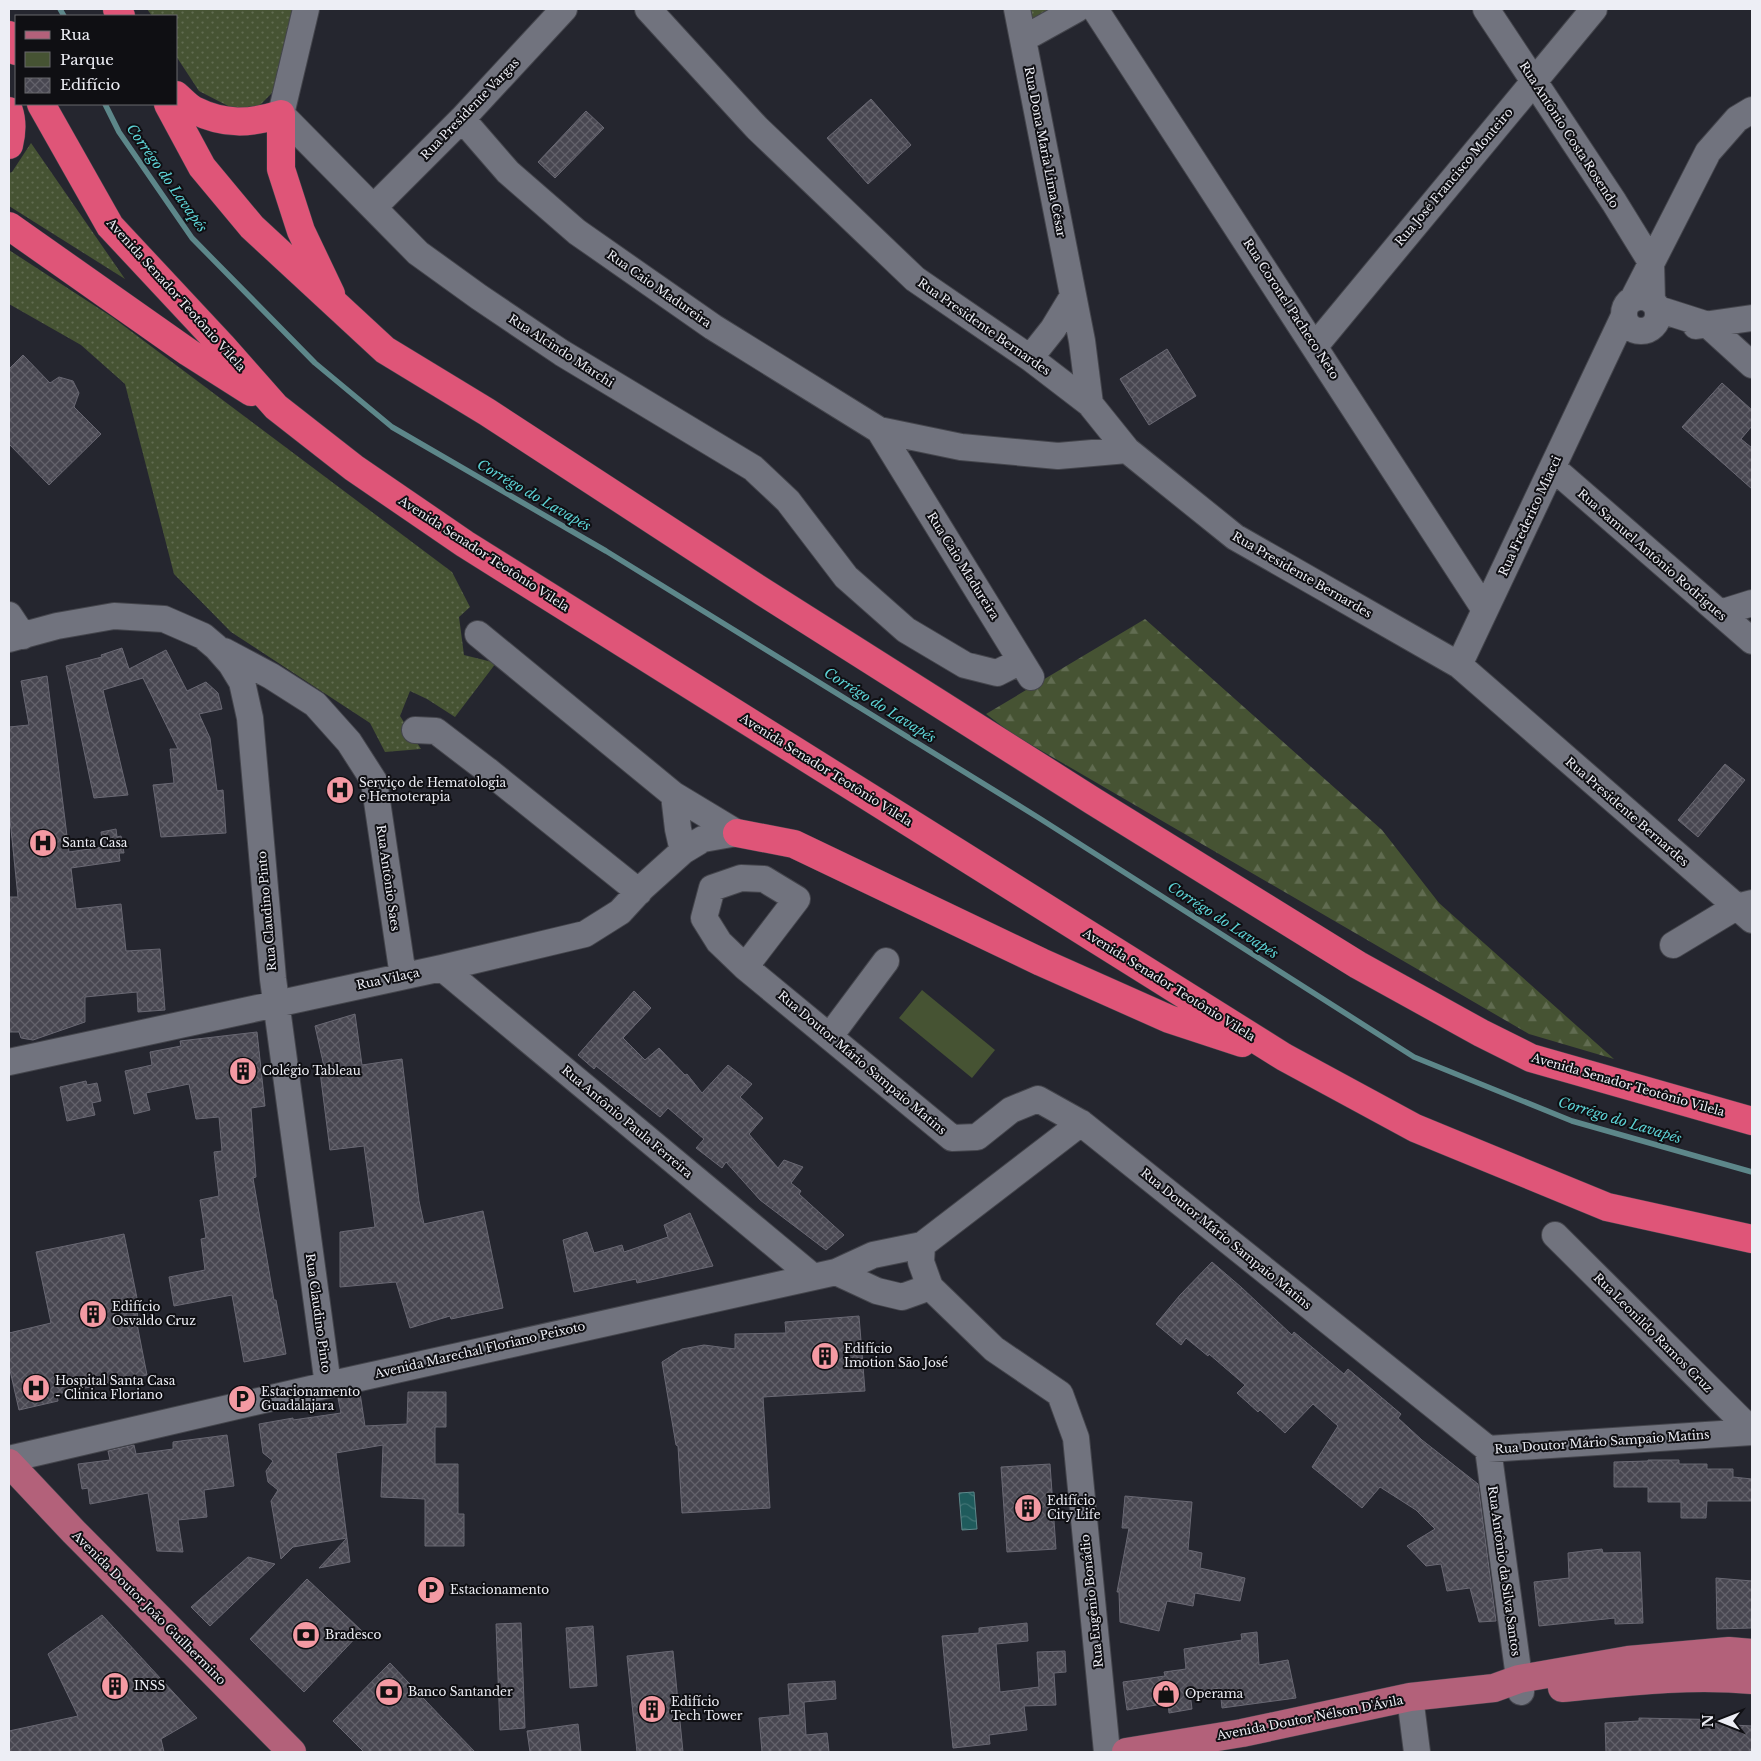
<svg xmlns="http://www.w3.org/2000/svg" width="1761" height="1761" font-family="'Libre Baskerville',serif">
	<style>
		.grass { fill: url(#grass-dots) }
		.forest { fill: url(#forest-firs) }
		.park { fill: #465333 }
		.water { fill: url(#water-waves); stroke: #5d878a }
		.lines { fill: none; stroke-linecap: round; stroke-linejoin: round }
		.stream { stroke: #5d878a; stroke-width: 5.5 }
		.building { fill: url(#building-cross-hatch); stroke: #696873 }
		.minor-casing { stroke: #44454c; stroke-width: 28 }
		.major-casing { stroke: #44454c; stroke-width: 29 }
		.highway-casing { stroke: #44454c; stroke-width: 29 }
		.minor { stroke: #71737e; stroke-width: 26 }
		.major { stroke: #b3617a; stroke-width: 28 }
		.highway { stroke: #df5578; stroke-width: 28 }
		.labels { text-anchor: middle; stroke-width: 4; stroke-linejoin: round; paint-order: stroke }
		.street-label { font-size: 12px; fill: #edeef5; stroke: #0f0f13 }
		.poi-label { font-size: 12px; fill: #edeef5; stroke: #0f0f13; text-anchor: start }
		.water-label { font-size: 14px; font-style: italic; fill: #5dd3d6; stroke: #0f0f13 }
	</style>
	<defs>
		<pattern id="grass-dots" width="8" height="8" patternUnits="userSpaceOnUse" patternTransform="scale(1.25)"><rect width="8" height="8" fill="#465333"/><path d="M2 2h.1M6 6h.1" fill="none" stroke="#616c51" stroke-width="1.8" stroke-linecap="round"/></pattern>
		<pattern id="forest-firs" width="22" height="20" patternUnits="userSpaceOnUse" patternTransform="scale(1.25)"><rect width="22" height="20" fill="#465333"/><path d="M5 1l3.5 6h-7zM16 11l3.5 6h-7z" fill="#616c51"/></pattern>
		<pattern id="water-waves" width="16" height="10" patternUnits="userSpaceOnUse" patternTransform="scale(1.25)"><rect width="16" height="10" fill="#1f5b5c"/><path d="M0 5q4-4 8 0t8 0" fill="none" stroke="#407374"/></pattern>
		<pattern id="building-cross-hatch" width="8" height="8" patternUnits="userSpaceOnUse" patternTransform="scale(1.25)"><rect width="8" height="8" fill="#484751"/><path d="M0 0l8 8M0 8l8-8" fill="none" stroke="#63626b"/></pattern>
	</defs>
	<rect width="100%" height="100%" fill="#25262f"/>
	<path class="grass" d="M147,9H296L281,84L259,106L232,108L199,91L176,56V16H152Z
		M1028,9H1052L1031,20Z
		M31,143L125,279L9,206V173L12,172Z
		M9,250L112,317L452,572L470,607L459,617L464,655L496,663L455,717L427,699L410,691L400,716L421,749L385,752L370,723L231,632L174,574L125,384L81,345L9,304Z"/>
	<path class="forest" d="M1145,619L1382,830L1439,903L1614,1059L1529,1034L1011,733L986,714Z"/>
	<path class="park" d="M922,990L995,1050L972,1078L899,1018Z"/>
	<path class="water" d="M974,1492L977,1529L962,1530L959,1493Z"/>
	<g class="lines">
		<path class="stream" d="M60,9L64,16
			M105,104L119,132L192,238L315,363L392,427L606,551L1039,818L1414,1057L1572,1121L1752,1172"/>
	</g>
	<path class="building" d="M871,99L911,145L868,184L827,138Z
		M586,111L604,128L555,178L538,162Z
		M1167,349L1196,396L1149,425L1120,379Z
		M23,355L50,383L59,377L73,381L79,393L74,407L101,434L49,485L9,444V369Z
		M1722,383L1752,410V426L1741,439L1752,448V489L1682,427Z
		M122,648L129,669L166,650L187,691L206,682L218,693L222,709L199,714L210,738L217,791L223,790L226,833L161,837L153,785L174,783L170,749H178L143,678L103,690L128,795L94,798L66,666L102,657L101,655Z
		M47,676L69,852L103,847L101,832L116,829L117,837L121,836L124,853H119L120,861L71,868L76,909L121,904L126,951L160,949L165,1010L138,1012L137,992L85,997V1022L33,1040L21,1038L19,1032H9V897H18L9,810V727L29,725L21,681Z
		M1725,764L1745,780L1698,837L1678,820Z
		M634,991L651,1008L623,1038L645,1060L659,1048L685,1075L687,1074L702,1093L728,1065L752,1084L740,1097L763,1118L749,1134L778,1168L784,1160L803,1167L791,1183L801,1191L799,1194L844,1235L826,1250L760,1200L726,1162L722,1168L696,1148L704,1139L668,1108L660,1117L596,1066L594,1069L578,1055Z
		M355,1014L362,1065L402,1059L419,1201L424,1224L483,1211L503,1308L451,1319L450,1316L410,1328L396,1282L340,1287V1232L375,1227L364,1146L330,1150L320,1072L325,1071L315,1026Z
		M257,1032L265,1106L251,1108L256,1177L253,1178L274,1300H276L286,1354L244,1362L232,1295L174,1306L169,1277L205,1270L201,1239L206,1238L200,1200L219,1196L214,1152L222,1151L219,1117L196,1119L189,1084L146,1093L150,1110L134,1114L125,1071L152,1065L150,1052L181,1046L180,1041Z
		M86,1081L87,1085L97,1083L101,1101L92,1103L95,1115L67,1121L60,1087Z
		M690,1213L713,1266L637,1283L636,1279L574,1292L563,1240L587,1232L594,1253L622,1245L624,1252L668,1237L664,1225Z
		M124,1234L138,1303L137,1324L147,1375L57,1394L58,1401L19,1410L9,1366V1333L51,1323L36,1252Z
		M1212,1262L1241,1287L1292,1335L1294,1332L1344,1374L1348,1369L1401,1414L1398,1418L1422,1440L1478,1484L1496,1621L1479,1622L1470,1588L1447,1591L1441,1564L1426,1566L1407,1546L1435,1529L1416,1510L1380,1487L1362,1508L1312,1467L1338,1426L1313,1404L1285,1433L1260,1410L1258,1412L1237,1393L1245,1385L1209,1354L1208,1356L1186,1338L1181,1345L1156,1324L1180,1295Z
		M859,1316L865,1391L763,1397L770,1508L682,1513L678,1446L676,1445L662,1362L682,1349L704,1345L735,1349V1334L786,1333L785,1322Z
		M408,1392H446V1427H435V1464H458V1514H464V1546H425V1499L381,1497L383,1445L336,1453L350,1562L319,1568L347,1538L293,1547L281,1559L271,1501L278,1490L268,1482L266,1471L273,1461L263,1453L259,1424L293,1418V1420L341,1413L338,1398L360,1393L365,1426L407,1424Z
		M227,1435L234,1486L204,1490L207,1517L178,1520L183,1552L157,1551L148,1493L90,1504L88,1488L82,1489L78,1464L110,1460L108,1451L134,1445L136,1454L173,1449V1442Z
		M1648,1460H1679V1464H1707V1469H1733V1477L1752,1479V1501H1707L1706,1518H1681V1502H1648V1487H1614V1462L1648,1461Z
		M1050,1464L1056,1549L1007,1552L1001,1467Z
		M1125,1496L1192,1502L1188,1550L1202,1553L1200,1568L1245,1578L1240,1601L1195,1593L1193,1606L1167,1601L1159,1631L1120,1622L1119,1592H1117L1129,1528H1122Z
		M1602,1549L1603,1553L1640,1552L1643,1623L1615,1624V1618L1539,1626L1534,1582L1569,1578L1568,1553Z
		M248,1557L275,1564L210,1626L191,1607Z
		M1716,1578L1752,1581L1751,1628L1717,1629Z
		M307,1579L362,1631L304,1692L250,1639Z
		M102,1615L197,1718L161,1739L164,1752H9V1731L78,1716L48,1654Z
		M521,1623L525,1728L500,1730L496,1624Z
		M1027,1623L1028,1641L996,1644L1000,1692L1039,1687L1037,1652L1065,1651L1066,1672L1054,1673L1056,1705L1024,1706L1027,1730L989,1735L990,1744L953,1748L942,1636L979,1633V1628Z
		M593,1626L597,1686L570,1688L566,1628Z
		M1257,1632L1259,1665L1288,1660L1296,1698L1222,1708L1220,1688L1190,1693L1192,1709L1169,1713L1168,1703L1127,1710L1123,1682L1165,1676L1164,1672L1186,1669L1184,1649L1242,1640L1241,1634Z
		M673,1651L683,1752H637L627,1656Z
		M390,1663L444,1720L475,1752H364L333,1721Z
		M835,1681L836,1699L804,1702L806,1735L827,1733L829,1752H762L759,1718L790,1715L788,1684Z
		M1639,1718L1733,1720V1725L1752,1726V1752H1606L1605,1723L1639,1721Z
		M578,1724L581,1752H530L527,1731Z"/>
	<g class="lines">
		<g class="minor-casing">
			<path id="minor" d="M306,9L281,114L418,253L479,297L562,353L753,468L788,501L846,577L906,630L965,665L997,673L1021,661
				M648,9L757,128L915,279L1030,358L1090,404L1127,450L1235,537L1459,665L1752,920
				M1017,9L1082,341L1090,404
				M1095,9L1485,610
				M1486,9L1614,202L1651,262L1652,301
				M1023,39L1077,9
				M462,119L508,172L577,232L713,327L879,430L1031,677
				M374,207L462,119L564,9
				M1624 314a17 17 0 1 1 34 0a17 17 0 1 1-34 0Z
				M1633,299L1708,152L1737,119L1752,110
				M1658,309L1708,325L1752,365
				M1696,326L1752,318
				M1315,346L1594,9
				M1030,358L1053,329L1073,296
				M879,430L961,447L1058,456L1127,450
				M1553,468L1752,641
				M1720,613L1752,603
				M9,615L23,636
				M478,634L674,795L737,833
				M9,639L57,626L114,616L164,619L203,636L216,647L231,664L242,682L250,718L273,979L328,1385
				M224,651L271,676L315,704L349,742L374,781L403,976
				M1459,665L1624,316
				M415,730L436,731L487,770L639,892
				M674,795L678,829L683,851
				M1673,945L1736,907L1752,903
				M745,967L797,899L764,879L741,878L712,888L704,918L719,942L745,967L952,1138L977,1137L1011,1110L1038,1099L1081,1123L1488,1449L1752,1432
				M442,968L812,1276
				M830,1036L886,961
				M9,1062L442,968L585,934L620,912L643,887L683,851L703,839L737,833
				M1555,1235L1752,1431
				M922,1245L921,1262L930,1287L994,1349L1060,1394L1076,1438L1107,1752
				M930,1287L902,1297L877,1291L836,1272L873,1255L922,1245L1081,1123
				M1488,1449L1521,1692
				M9,1459L328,1385L836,1272
				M1410,1697L1417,1752"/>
		</g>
		<g class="major-casing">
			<path id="major" d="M9,1463L74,1532L292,1752
				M1562,1688C1624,1682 1689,1674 1752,1680
				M1126,1752L1242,1733L1410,1697L1494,1688L1519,1679L1628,1660L1729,1651L1752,1653"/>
		</g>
		<g class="highway-casing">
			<path id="highway" d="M117,9L121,16
				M9,35L16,51
				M176,95C182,100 188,107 194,110C224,125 250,124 281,114V169L301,231L331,294
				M41,104L110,226L223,347L276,407L354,468L465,544L1284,1057L1415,1128L1607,1207L1752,1239
				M168,104L202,167L252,227L385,350L487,412L763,592L1093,801L1358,965L1481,1033L1531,1058L1752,1121
				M9,111C13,123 12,133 9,145
				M9,226L188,352L251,392
				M737,833L794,844L1041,962L1169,1019L1242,1043"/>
		</g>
		<use href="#minor" class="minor"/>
		<use href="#major" class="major"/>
		<use href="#highway" class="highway"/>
	</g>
	<defs>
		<g id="hospital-disc" transform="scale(1.4375)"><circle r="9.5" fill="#f49aa3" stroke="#0f0f13"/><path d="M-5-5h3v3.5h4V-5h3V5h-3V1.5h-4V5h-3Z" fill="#111"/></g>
		<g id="building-disc" transform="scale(1.4375)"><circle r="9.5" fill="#f49aa3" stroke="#0f0f13"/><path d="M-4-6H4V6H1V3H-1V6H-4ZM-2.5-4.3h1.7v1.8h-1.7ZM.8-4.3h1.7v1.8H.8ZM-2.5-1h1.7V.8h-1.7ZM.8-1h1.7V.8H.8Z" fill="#111"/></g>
		<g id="parking-disc" transform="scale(1.4375)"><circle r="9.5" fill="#f49aa3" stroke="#0f0f13"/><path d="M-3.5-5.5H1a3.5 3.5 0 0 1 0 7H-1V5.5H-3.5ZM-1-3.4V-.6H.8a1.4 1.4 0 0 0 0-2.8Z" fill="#111"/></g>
		<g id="bank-disc" transform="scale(1.4375)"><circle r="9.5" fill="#f49aa3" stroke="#0f0f13"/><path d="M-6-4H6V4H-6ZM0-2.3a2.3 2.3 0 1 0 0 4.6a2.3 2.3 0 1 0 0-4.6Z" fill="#111"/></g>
		<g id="shop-disc" transform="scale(1.4375)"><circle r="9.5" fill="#f49aa3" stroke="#0f0f13"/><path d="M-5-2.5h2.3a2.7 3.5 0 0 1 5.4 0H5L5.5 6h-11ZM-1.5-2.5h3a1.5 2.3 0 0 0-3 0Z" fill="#111"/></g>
	</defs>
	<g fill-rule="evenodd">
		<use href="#hospital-disc" x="340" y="790"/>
		<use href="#hospital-disc" x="43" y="843"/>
		<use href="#building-disc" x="243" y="1071"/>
		<use href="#building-disc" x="93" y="1314"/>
		<use href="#building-disc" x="825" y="1356"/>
		<use href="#hospital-disc" x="36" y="1388"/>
		<use href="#parking-disc" x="242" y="1399"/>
		<use href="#building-disc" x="1028" y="1508"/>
		<use href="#parking-disc" x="431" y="1590"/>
		<use href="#bank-disc" x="306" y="1635"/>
		<use href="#building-disc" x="115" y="1686"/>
		<use href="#bank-disc" x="389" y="1692"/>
		<use href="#shop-disc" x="1166" y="1694"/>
		<use href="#building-disc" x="652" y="1709"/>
	</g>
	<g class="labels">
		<g class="street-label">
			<text transform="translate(470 109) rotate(-46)" y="4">Rua Presidente Vargas</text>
			<text transform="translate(1569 135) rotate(57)" y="4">Rua Antônio Costa Rosendo</text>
			<text transform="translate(1045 152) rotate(79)" y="4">Rua Dona Maria Lima César</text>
			<text transform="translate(1454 177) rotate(-50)" y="4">Rua José Francisco Monteiro</text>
			<text transform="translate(659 289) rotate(35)" y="4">Rua Caio Madureira</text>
			<text transform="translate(176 295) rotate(48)" y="4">Avenida Senador Teotônio Vilela</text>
			<text transform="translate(1291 309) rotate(57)" y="4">Rua Coronel Pacheco Neto</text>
			<text transform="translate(984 327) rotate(35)" y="4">Rua Presidente Bernardes</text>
			<text transform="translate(561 351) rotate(33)" y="4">Rua Alcindo Marchi</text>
			<text transform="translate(1530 516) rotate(-65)" y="4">Rua Frederico Miacci</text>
			<text transform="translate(484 554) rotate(33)" y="4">Avenida Senador Teotônio Vilela</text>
			<text transform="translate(1652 555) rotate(41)" y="4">Rua Samuel Antônio Rodrigues</text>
			<text transform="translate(963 566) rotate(58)" y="4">Rua Caio Madureira</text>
			<text transform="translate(1302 575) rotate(30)" y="4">Rua Presidente Bernardes</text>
			<text transform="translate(826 770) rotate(32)" y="4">Avenida Senador Teotônio Vilela</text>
			<text transform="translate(1627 812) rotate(41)" y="4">Rua Presidente Bernardes</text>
			<text transform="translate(388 878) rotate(82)" y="4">Rua Antônio Saes</text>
			<text transform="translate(267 911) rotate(-95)" y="4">Rua Claudino Pinto</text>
			<text transform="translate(388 979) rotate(-12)" y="4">Rua Vilaça</text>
			<text transform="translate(1169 985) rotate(32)" y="4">Avenida Senador Teotônio Vilela</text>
			<text transform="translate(862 1063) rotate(40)" y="4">Rua Doutor Mário Sampaio Matins</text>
			<text transform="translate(1628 1085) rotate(16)" y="4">Avenida Senador Teotônio Vilela</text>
			<text transform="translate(627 1122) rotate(40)" y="4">Rua Antônio Paula Ferreira</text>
			<text transform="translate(1226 1239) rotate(39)" y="4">Rua Doutor Mário Sampaio Matins</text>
			<text transform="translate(318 1313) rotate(82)" y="4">Rua Claudino Pinto</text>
			<text transform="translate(1653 1333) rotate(45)" y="4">Rua Leonildo Ramos Cruz</text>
			<text transform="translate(480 1350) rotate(-13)" y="4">Avenida Marechal Floriano Peixoto</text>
			<text transform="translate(1602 1442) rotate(-4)" y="4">Rua Doutor Mário Sampaio Matins</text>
			<text transform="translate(1504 1571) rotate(82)" y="4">Rua Antônio da Silva Santos</text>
			<text transform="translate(1092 1601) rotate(-96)" y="4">Rua Eugênio Bonádio</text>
			<text transform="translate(149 1608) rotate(45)" y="4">Avenida Doutor João Guilhermino</text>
			<text transform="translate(1310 1718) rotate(-11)" y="4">Avenida Doutor Nélson D'Ávila</text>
		</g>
		<g class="poi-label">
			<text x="359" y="787">Serviço de Hematologia<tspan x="359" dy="14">e Hemoterapia</tspan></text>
			<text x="62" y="847">Santa Casa</text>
			<text x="262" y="1075">Colégio Tableau</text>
			<text x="112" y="1311">Edifício<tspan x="112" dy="14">Osvaldo Cruz</tspan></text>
			<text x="844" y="1353">Edifício<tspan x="844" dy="14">Imotion São José</tspan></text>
			<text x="55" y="1385">Hospital Santa Casa<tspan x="55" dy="14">- Clinica Floriano</tspan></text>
			<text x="261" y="1396">Estacionamento<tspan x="261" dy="14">Guadalajara</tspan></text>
			<text x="1047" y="1505">Edifício<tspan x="1047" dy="14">City Life</tspan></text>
			<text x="450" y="1594">Estacionamento</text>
			<text x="325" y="1639">Bradesco</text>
			<text x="134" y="1690">INSS</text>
			<text x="408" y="1696">Banco Santander</text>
			<text x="1185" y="1698">Operama</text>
			<text x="671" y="1706">Edifício<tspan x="671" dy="14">Tech Tower</tspan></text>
		</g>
		<g class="water-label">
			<text transform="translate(167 178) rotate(55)" y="5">Corrégo do Lavapés</text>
			<text transform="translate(534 495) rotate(30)" y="5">Corrégo do Lavapés</text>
			<text transform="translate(880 705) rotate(32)" y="5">Corrégo do Lavapés</text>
			<text transform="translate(1223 920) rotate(33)" y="5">Corrégo do Lavapés</text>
			<text transform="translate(1620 1120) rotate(17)" y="5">Corrégo do Lavapés</text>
		</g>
	</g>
	<rect width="1761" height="1761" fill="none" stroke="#edeef5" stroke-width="20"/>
	<rect x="15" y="15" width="162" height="90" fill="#0f0f13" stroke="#68686d"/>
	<rect x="25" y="31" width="25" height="8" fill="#b3617a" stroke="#68686d"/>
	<text x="60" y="40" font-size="15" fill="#edeef5">Rua</text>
	<rect x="25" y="52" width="25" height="15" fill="#465333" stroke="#68686d"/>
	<text x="60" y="65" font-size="15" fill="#edeef5">Parque</text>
	<rect x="25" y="78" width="25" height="15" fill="url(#building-cross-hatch)" stroke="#68686d"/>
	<text x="60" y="90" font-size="15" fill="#edeef5">Edifício</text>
	<g transform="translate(1721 1721) rotate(270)" stroke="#0f0f13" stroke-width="4" paint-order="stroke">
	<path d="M0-4L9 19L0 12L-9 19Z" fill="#edeef5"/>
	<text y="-8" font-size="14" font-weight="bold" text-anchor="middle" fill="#edeef5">N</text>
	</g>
</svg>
